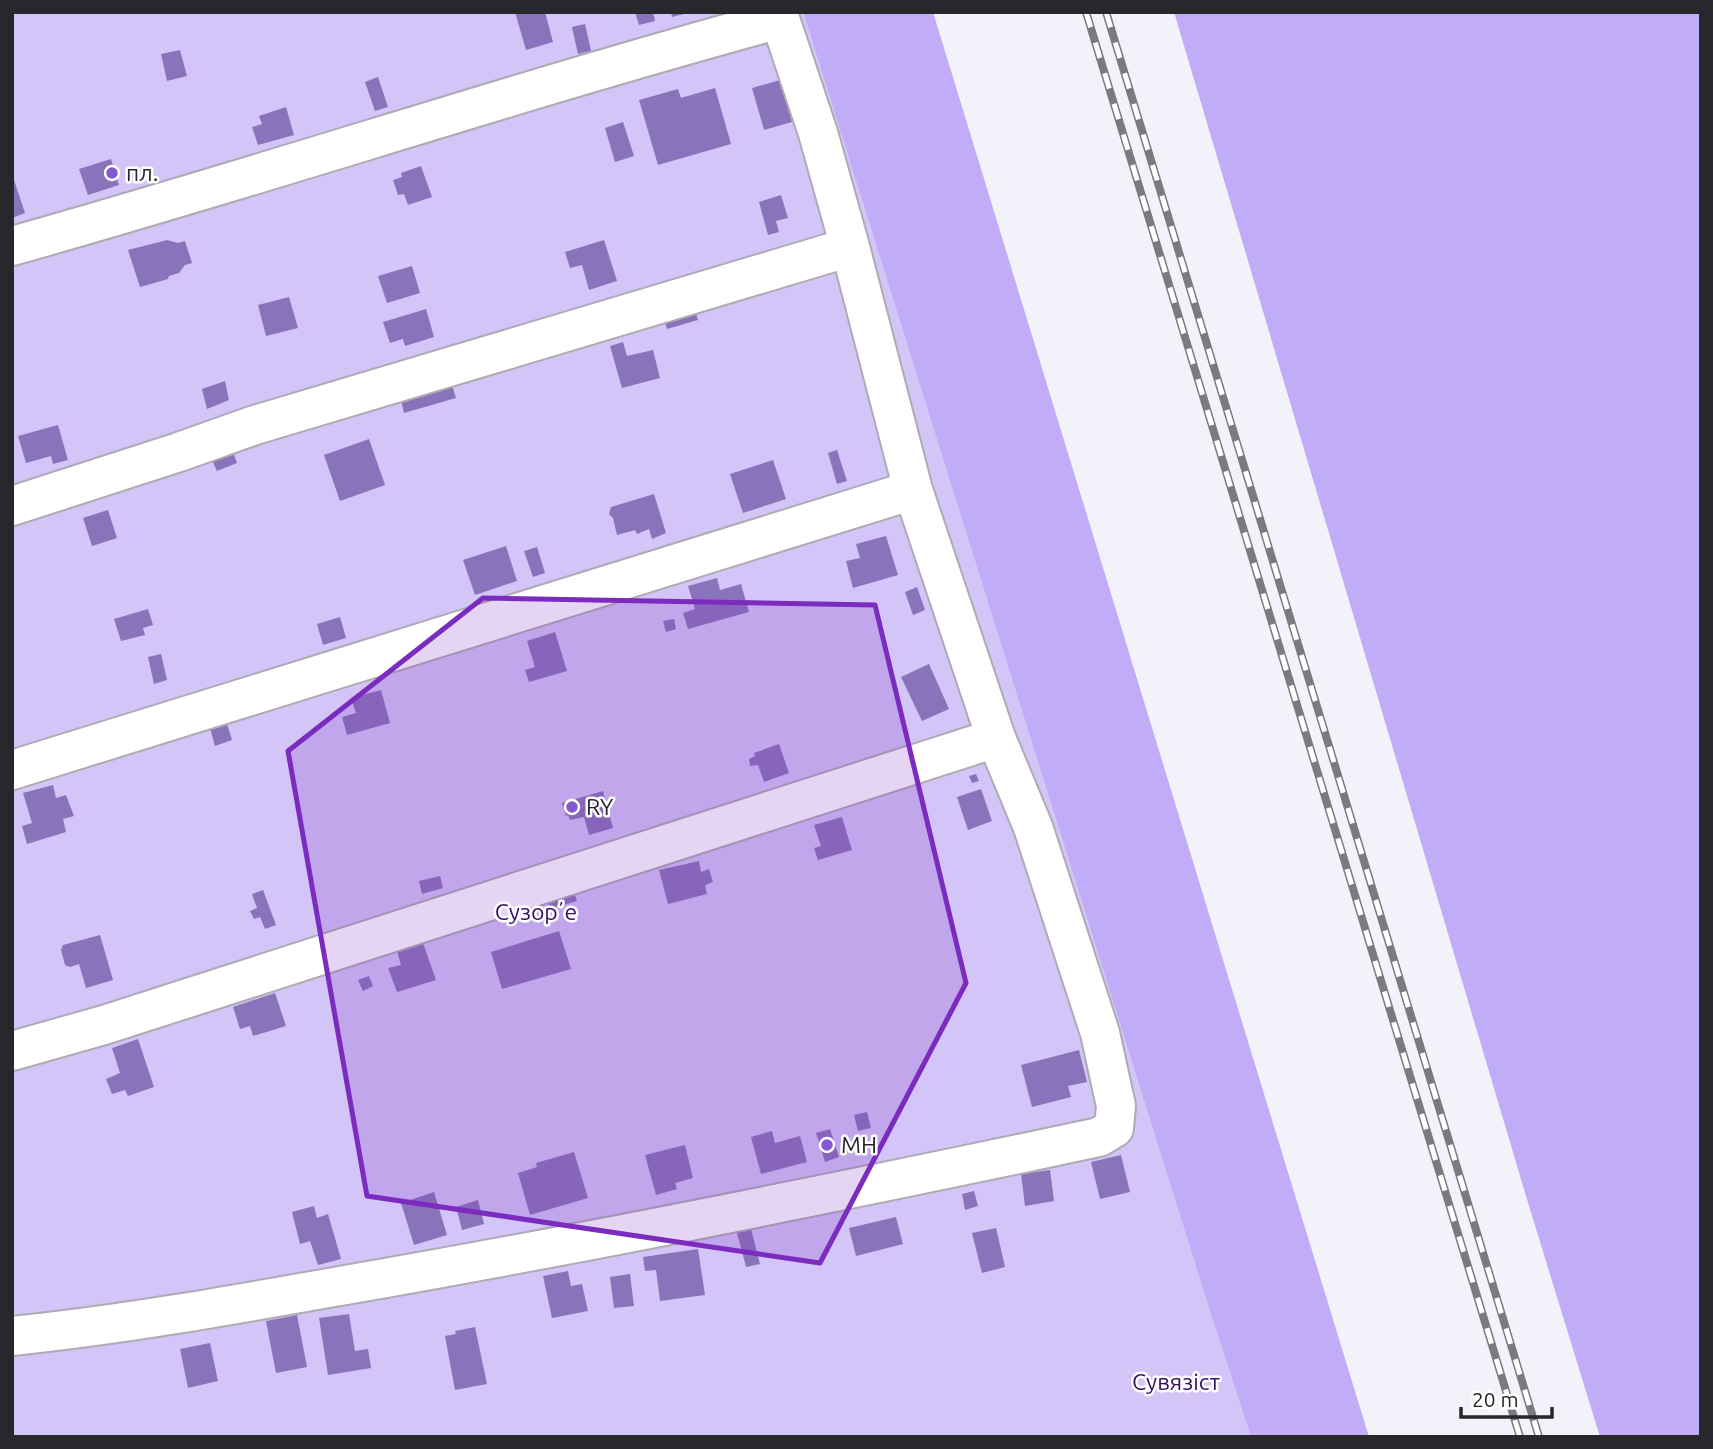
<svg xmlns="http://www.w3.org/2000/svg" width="1713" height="1449" font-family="Ubuntu,sans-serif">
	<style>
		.green { fill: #d3c5f8 }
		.forest { fill: #c1acf8 }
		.building { fill: #8973bb }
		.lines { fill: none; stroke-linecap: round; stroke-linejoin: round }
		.minor-casing { stroke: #aeabb4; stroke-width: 42 }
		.minor { stroke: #fff; stroke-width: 38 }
		.rail-casing { stroke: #7c7a80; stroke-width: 8 }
		.rail { stroke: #fff; stroke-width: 5; stroke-dasharray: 16; stroke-linecap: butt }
		.marked { fill: #7b2cbf; fill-opacity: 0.2; stroke: #7b2cbf; stroke-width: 5; stroke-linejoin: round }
		.poi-dot { fill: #8458d2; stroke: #fff; stroke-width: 2.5 }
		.labels { text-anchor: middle; stroke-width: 5; stroke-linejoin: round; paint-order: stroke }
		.poi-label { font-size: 23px; fill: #28272b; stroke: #fff; text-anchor: start }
		.park-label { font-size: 23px; fill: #360e66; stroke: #fff }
	</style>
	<rect width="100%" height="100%" fill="#f3f1fa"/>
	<path class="green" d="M12,12H803L1213,1321L1251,1437H12Z"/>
	<path class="forest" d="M803,12H933L1369,1437H1251L1213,1321Z
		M1174,12H1701V1437H1600L1529,1206Z"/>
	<path class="building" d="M515,12H545L553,42L526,50Z
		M635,12H653L655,21L639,25Z
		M671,12H688V13L672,17Z
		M585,24L591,51L578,54L572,27Z
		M180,50L187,76L167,81L161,54Z
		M378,77L388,107L375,111L365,82Z
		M780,80L792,122L764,130L752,88Z
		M715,88L731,144L658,165L639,100L678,89L681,98Z
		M286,107L294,135L258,145L252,127L262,124L259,116Z
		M623,122L634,156L615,162L605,128Z
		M111,159L119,185L88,195L79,169Z
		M421,166L432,197L408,205L404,194L398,195L393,180L402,177L401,173Z
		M13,177L25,213L12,218V178Z
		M781,195L788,218L776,221L779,232L768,235L759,202Z
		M167,240L178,243L185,241L192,263L185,265L179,273L169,276L168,279L140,287L128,250Z
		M604,240L617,281L589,290L582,265L570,268L565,252Z
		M412,266L420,293L387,303L378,276Z
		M289,297L298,328L266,336L258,305Z
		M694,306L698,320L667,329L663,316Z
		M426,309L434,337L405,346L403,339L390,343L383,322Z
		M623,342L627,356L653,350L660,378L622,388L610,346Z
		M225,381L229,400L207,409L202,389Z
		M452,385L456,398L404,413L401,400Z
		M58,425L68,460L53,464L51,456L26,463L18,436Z
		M369,439L385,485L340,501L324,455Z
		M837,450L847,481L837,484L828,453Z
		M233,452L237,463L217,471L212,460Z
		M773,460L786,499L743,513L730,474Z
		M654,494L666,533L652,539L649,529L637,534L635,530L617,535L613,518L609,514L611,507Z
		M108,510L117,538L92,546L83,518Z
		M886,536L898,575L853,588L846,561L860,558L856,544Z
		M506,546L517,581L475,595L463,560Z
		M537,547L545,573L533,577L524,551Z
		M717,578L720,590L741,584L749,612L688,629L683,613L695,609L688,586Z
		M917,587L925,610L913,615L905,592Z
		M148,609L153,625L143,628L145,635L121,641L114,619Z
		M340,617L346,638L323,645L317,624Z
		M674,619L676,629L666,632L663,621Z
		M555,632L567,671L529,682L525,670L535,667L527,641Z
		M161,654L167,680L154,684L148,657Z
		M929,664L949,709L922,721L901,677Z
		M381,690L390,723L347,735L342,717L356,713L351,698Z
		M227,724L232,740L215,746L210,728Z
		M779,744L789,773L764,782L758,765L750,766L749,759L755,756L754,753Z
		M976,774L979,781L972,783L969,776Z
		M53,785L56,798L66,795L74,816L63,819L66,832L27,844L22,826L32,823L23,793Z
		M981,789L992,821L968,830L957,797Z
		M603,791L613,828L589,835L584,817L570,820L568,815L566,816L562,803Z
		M842,817L852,850L818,860L814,848L821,846L814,825Z
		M699,861L701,872L709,869L713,882L705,885L707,894L668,904L659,870Z
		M440,876L443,888L422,894L419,881Z
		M572,887L577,901L550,909L545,895Z
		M263,890L276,925L265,929L260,917L254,919L250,911L257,908L252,894Z
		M559,931L571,969L502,989L491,952Z
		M100,935L113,980L86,988L79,964L70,967L65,965L61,950L63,945Z
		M423,943L436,980L397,992L388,968L401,965L397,951Z
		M369,976L373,986L363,991L358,980Z
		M275,993L286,1026L253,1036L250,1026L240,1029L233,1007Z
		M138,1039L154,1087L128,1096L125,1090L112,1094L106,1079L120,1073L112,1048Z
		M1079,1050L1087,1082L1068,1086L1071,1097L1032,1107L1021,1065Z
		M867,1112L871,1128L858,1131L854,1115Z
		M830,1129L839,1157L825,1162L816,1133Z
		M772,1131L775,1143L800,1136L807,1162L761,1174L751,1137Z
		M685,1145L693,1178L675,1183L677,1189L656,1195L645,1155Z
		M574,1152L588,1198L530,1215L518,1173L537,1167L536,1163Z
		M1121,1155L1130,1192L1100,1199L1091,1162Z
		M1050,1170L1054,1201L1025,1206L1021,1174Z
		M974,1191L978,1206L965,1210L962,1194Z
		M434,1192L447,1235L414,1245L401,1203Z
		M478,1200L484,1224L462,1230L456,1207Z
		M314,1206L317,1218L328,1214L341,1259L318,1265L310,1241L300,1244L292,1212Z
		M896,1217L903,1244L856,1256L849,1228Z
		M750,1225L760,1264L746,1267L736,1229Z
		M996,1228L1005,1267L982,1273L972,1233Z
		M698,1249L705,1295L660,1301L656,1270L645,1271L643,1257Z
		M568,1271L571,1286L582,1284L588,1311L552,1318L543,1276Z
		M630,1274L634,1306L614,1308L610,1277Z
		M349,1314L355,1351L368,1349L371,1368L328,1375L319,1318Z
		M297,1315L307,1367L276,1373L266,1321Z
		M475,1327L487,1384L455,1390L445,1336L456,1334L455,1331Z
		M210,1343L218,1381L188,1388L180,1349Z"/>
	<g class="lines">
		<g class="minor-casing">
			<path id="minor" d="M12,246C269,174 522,89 780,19L818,133L850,247L913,490L12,770
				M12,506L179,452L255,425L850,247
				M12,1051L104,1025L996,738L913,490
				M12,1336C139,1323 265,1299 391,1277C628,1235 864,1187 1099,1137L1114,1128L1116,1106L1100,1033L1033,827L996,738"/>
		</g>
		<use href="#minor" class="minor"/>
		<g class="rail-casing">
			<path id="rail" d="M1086,12L1520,1437
				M1106,12L1539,1437"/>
		</g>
		<use href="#rail" class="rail"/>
	</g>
	<path class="marked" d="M483,598L875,605L966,983L820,1263L367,1196L288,751Z"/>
	<g class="poi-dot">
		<circle cx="112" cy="173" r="7"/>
		<circle cx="572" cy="807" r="7"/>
		<circle cx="827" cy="1145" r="7"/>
	</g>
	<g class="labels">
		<g class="poi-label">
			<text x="126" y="181">пл.</text>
			<text x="586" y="815">RY</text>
			<text x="841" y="1153">МН</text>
		</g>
		<g class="park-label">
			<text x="536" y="920">Сузорʼе</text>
			<text x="1176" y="1390">Сувязіст</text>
		</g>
	</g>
	<rect width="1713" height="1449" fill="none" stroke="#28272b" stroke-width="28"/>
	<path d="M1461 1407v10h91v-10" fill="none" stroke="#28272b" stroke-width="3.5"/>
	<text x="1472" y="1407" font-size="21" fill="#28272b" stroke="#ffffff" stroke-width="5" paint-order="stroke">20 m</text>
</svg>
